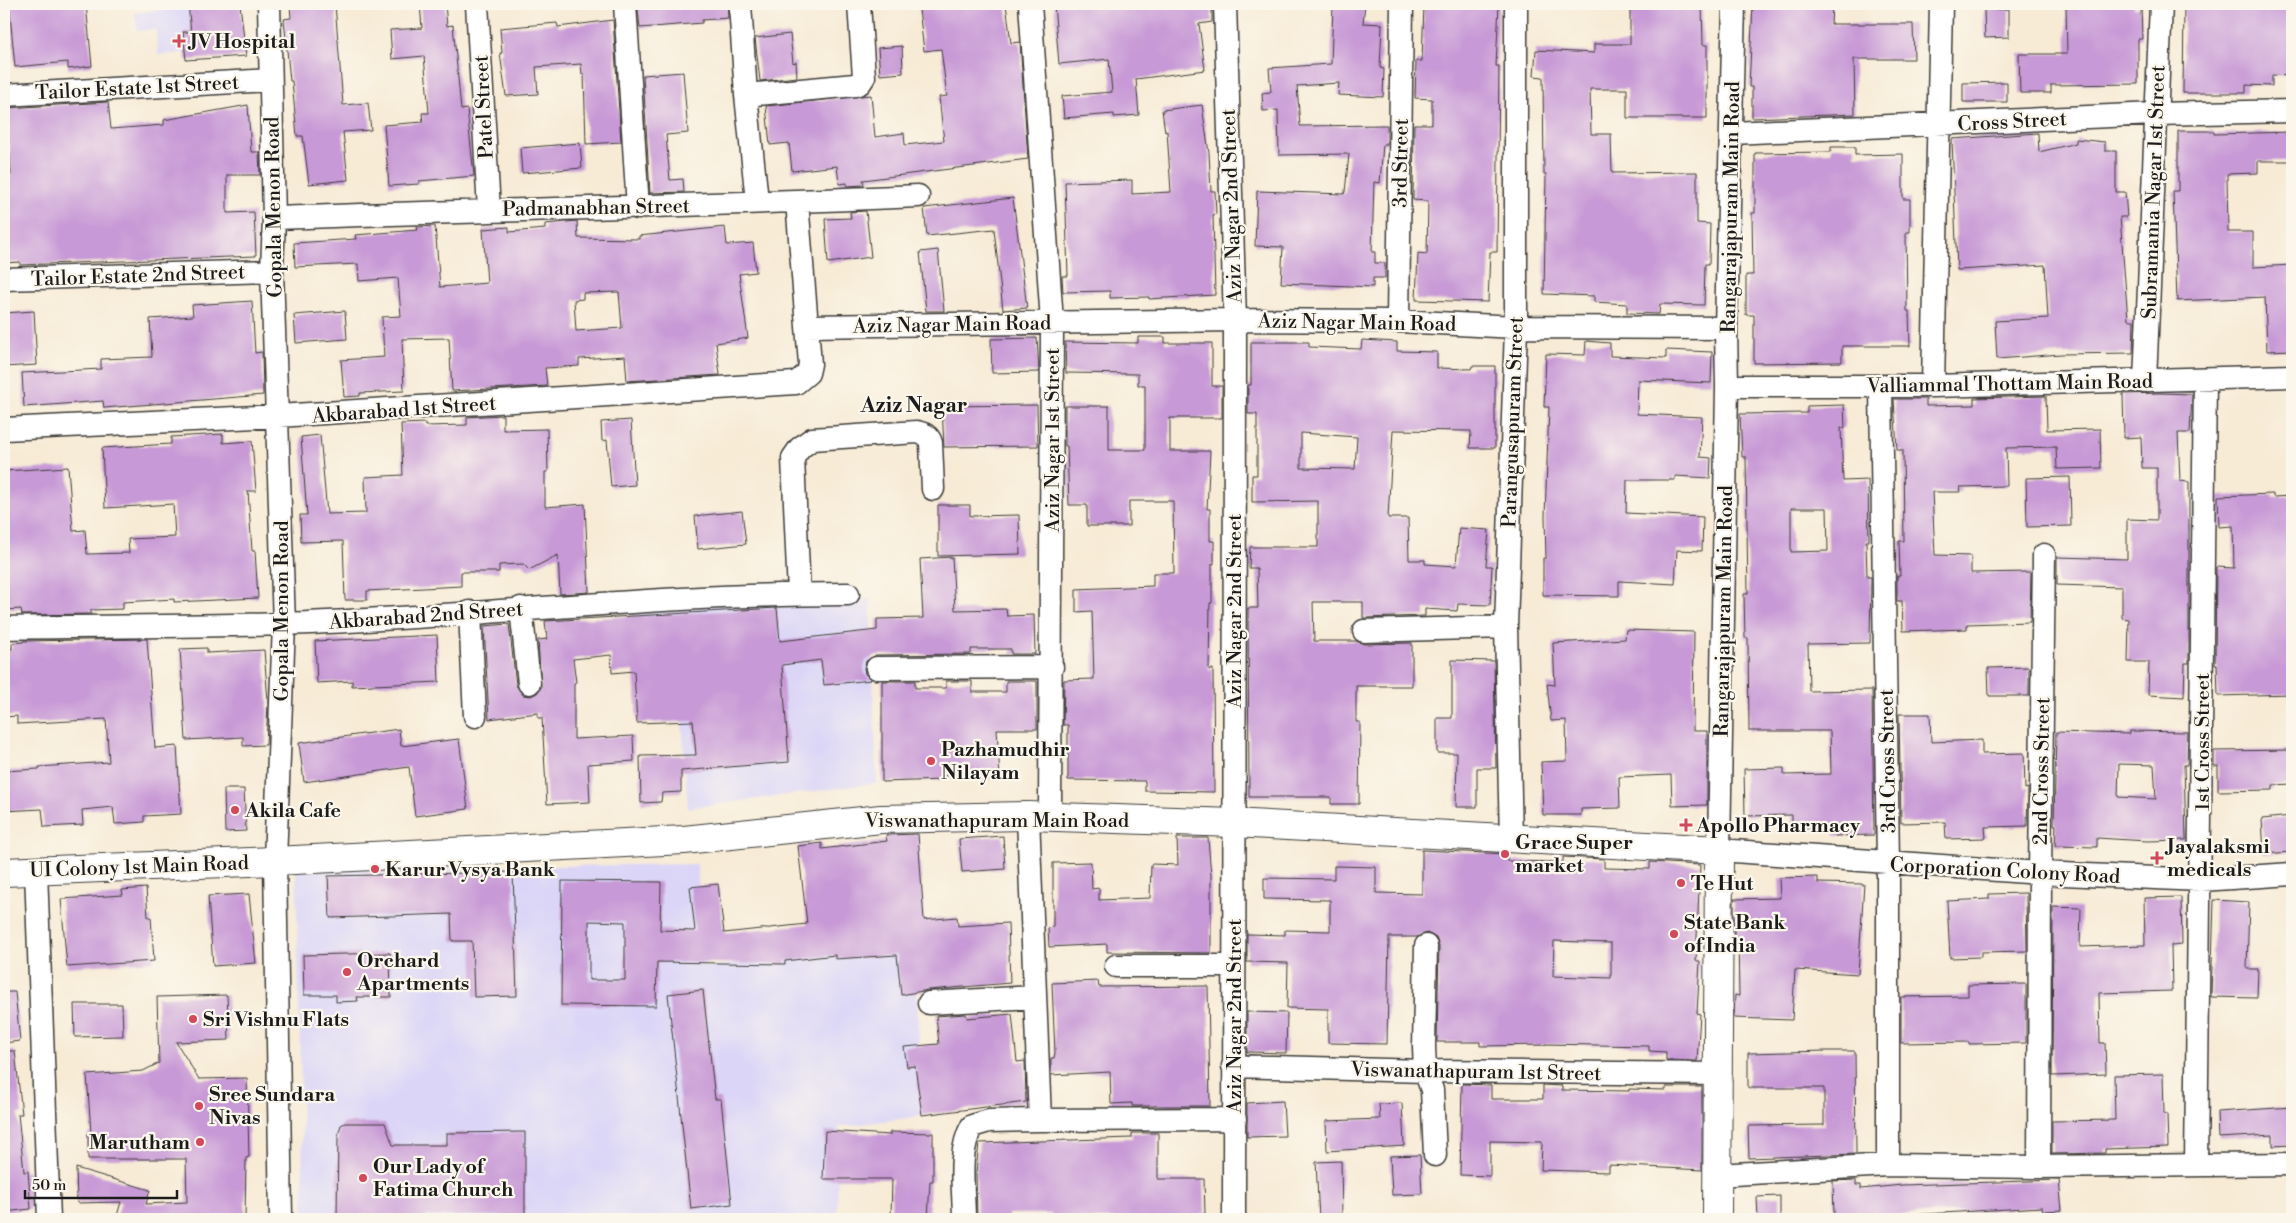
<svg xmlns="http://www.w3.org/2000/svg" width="2296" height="1223" font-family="'Libre Bodoni',serif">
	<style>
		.built { fill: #dbd6f7 }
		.building { fill: #c799d6; fill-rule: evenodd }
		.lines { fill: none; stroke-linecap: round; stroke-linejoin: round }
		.minor-casing { stroke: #3d3b38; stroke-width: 25 }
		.major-casing { stroke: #3d3b38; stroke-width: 30 }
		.minor { stroke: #fff; stroke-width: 22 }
		.major { stroke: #fff; stroke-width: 28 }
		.poi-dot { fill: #d1495b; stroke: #fbf7ec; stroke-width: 2 }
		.labels { text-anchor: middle; stroke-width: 4.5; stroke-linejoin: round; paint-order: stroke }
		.poi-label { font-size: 20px; font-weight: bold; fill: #1c1c1c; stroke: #fbf7ec; text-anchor: start }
		.street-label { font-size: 20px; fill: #1c1c1c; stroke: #fbf7ec }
		.neighbourhood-label { font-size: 21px; font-weight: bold; fill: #1c1c1c; stroke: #fbf7ec }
	</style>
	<rect width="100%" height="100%" fill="#fbf7ec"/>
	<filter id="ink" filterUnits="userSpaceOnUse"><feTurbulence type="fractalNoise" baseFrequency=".02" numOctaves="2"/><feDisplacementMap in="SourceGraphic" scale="10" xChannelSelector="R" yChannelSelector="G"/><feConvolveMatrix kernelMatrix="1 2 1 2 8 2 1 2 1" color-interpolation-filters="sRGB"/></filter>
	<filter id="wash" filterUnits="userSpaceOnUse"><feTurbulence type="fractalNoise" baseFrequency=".0096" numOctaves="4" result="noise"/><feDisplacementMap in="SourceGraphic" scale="20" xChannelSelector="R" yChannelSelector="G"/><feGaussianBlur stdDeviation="1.12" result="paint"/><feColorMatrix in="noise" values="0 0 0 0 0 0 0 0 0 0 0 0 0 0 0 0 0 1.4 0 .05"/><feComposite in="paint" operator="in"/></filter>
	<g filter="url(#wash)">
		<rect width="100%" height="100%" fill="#f7ebd6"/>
		<path class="built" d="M198,6L203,51L158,55L156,29L137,31L135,13Z
			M870,599L877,783L688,808L682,722L637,723L631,605Z
			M697,864L705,967L915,945L922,1116L839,1127L837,1219H304L296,870Z"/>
		<g id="blocks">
			<path class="building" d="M9,4H86L92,66L68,69V62L15,67Z
				M188,4H240L246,56L186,60L183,32H191Z
				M290,4H335L343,105L368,103L371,130L343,132L348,180L309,184L303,136H297L292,81H290L284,19L291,18Z
				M420,4H445L447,26L453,25L461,110L467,109L474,176L419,181V184L389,186L384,125L423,122L422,113H429L424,56L392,59L390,30L422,28Z
				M705,4H727L728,18L702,20V23L640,28L638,9Z
				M965,4H1006L1011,43L1020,42L1028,159L863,180L864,185L847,186V183L839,184L837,166L792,171L789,143L770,145L766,106L871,95L875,137L904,133L905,145L944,141L939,97L947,96L941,49L924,51L919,9Z
				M1054,4H1212V22L1199,24L1205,70L1136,79L1139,115L1114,117V114L1064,118L1062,96L1112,92L1109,59L1059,64Z
				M1333,4H1365L1363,23L1382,24L1380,68L1384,69L1383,97L1338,95L1339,83L1297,86L1300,126L1387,125V144H1383L1380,183L1374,182L1372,252H1375V263H1385V278H1373V287L1281,283L1283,247L1255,246L1257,191L1344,194L1345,192L1349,154L1279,155L1278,110L1263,111L1262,93L1271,92L1269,68L1331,64Z
				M1424,4H1499L1496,66H1499L1497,252H1490L1488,302L1416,300L1418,253L1427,254L1428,201L1413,200L1414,124H1432V99L1415,98L1416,61H1422Z
				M1630,4H1702L1703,45H1707V118H1627V89H1590L1591,134H1611L1612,173L1697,172V223L1710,224L1709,264H1705L1704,305L1660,304L1659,314L1627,313V304L1594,302V296L1544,294L1546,174H1544L1543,77L1534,76L1536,50L1594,53V44H1630Z
				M1753,4H1832L1831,24H1913L1914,59H1854L1855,114L1752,118V87H1749Z
				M2066,4H2134V8L2141,7L2142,39H2138V84L2051,85V93H2020L2019,54H2067Z
				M2184,4H2292V76L2272,75V86L2246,85V93H2183Z
				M2009,9V37L1985,38L1984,10Z
				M613,20L621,142L586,144L584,74H582L581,64L536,67L538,94L506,96L500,53H502L500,28L557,23L558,27Z
				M790,34L793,63L796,62L797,77L760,81L755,38Z
				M902,46L903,73L880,75L878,48Z
				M683,72L688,133L666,135L670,180L683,179L684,192L650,193L643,75Z
				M2007,82V102H1963V83Z
				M108,102L111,129L164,125V120L248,105L251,152H259L260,175H227V213L254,212L256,256L20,265V262L4,263V176L11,175L7,108Z
				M1202,105L1209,153L1211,191H1215L1216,214L1213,215L1215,295L1149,299V297L1110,298V291L1063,292L1062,276H1068L1065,182L1132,180V194L1171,192L1167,131L1165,132L1162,110Z
				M2178,131H2214V134L2292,132V161H2258V173L2227,174L2228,232H2253V267L2292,265V350L2267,351L2265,297L2177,301L2173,191H2178Z
				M2038,133L2039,152L2076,143V139L2105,142V151H2116V192H2125L2127,217H2120L2128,320H2134L2133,353L2061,354L1997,359L1995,321L2048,318L2045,265L1957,270L1952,139Z
				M580,143L582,168L522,173L520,148Z
				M1831,147H1855V155L1903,154V199H1910V232H1906L1907,311H1909L1910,346H1842V362L1754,363V315H1746V275H1753L1752,213H1755V153L1831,152Z
				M1013,198L1027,308L1003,310L994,229L927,236L924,208Z
				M866,211L871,257L828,263L825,219L851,218L850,212Z
				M577,221L578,238L639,239V236L725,227L727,245L753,243L756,272L739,274L748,338L716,343L720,375L627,381L625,356L579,359V366L545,368L547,386L452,391L449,338L402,339L404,391L360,393V396L344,397L341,360L384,357L382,317L401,316L398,278L359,281L358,264L295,267L294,243L356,239L355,235L418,230L417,227L435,226L440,287L487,283L483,229L509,227V232L545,229V224ZM619,292L622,328L576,331L574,300L583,299V293Z
				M938,250L944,311H926L920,252Z
				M252,301L255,353L262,352L263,395L104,408L103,401L24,407L22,373L101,369V359L152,357L150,319L193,316L192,305Z
				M34,311L37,365L4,367V313Z
				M345,311L347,339L296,343L294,315Z
				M1138,337H1165V343H1212V386H1222V418H1170V451H1210L1207,509H1210V541H1214V564H1212V603H1210L1209,670L1213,669L1214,792L1145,791V781L1068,780V725H1063L1064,680L1094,679L1092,611L1076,612V589L1153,586V573H1174L1173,501H1129V526H1087V505H1069L1067,446H1065V406H1109V450H1145V385H1138V374L1066,373L1065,342L1138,343Z
				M1037,338L1039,372L992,373L991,339Z
				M1362,340L1397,342V351L1437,352V368L1471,369L1472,366H1495V448H1470L1471,431L1393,430L1388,518H1408L1409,560H1425V564L1456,566L1459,528L1489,530L1486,566H1492L1490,605L1458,604L1457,611L1425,609V616L1363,618V602H1313L1314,641H1356L1364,644L1412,643V686H1356V722H1360L1359,804H1331V797H1249L1248,608H1258L1257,568H1249L1250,547H1318V501L1252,502V475H1257V414H1248V385H1251V342H1309V347L1361,349ZM1301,433L1357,437L1355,469L1301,468Z
				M1586,341L1610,343V356L1666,358V350L1712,352L1711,383L1638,380L1637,414L1702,417L1700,457L1711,458L1710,478L1675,476V480H1627L1626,513L1703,517L1702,551L1677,550L1675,584L1619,581V596L1543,595V558H1546L1545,516L1549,407H1544L1546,354L1585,355Z
				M2159,393L2192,394L2190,433H2178L2180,481L2189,482V663H2185L2184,697L2148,695L2149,662H2128L2129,619L2122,618V587L2057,585V557L2127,559V519L2157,520V468H2142L2141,437L2124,438L2123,394Z
				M2046,396L2047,430L2100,429L2101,468L2057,469L2056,447L2006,448L2007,486L1960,487L1961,492H1932L1935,555L1971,556V573L2031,572L2030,622L1967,624V629L1903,631L1902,601H1897V576H1900L1899,541H1904L1903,450H1897L1894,399H1926V406L1974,405V398Z
				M1037,405L1038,446L944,447L942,406Z
				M1844,405L1845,428H1841L1843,481L1868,480L1869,541H1866L1867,577H1871L1870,643L1808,644L1809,691L1872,690L1874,835L1835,836V827L1792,828V815L1745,816L1744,769L1784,768V775L1831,774L1830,731H1749L1748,638H1745L1744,594H1748L1746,457H1742L1740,414L1807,413V406ZM1791,508H1827L1828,551L1791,552Z
				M503,415V430L547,429L548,472H545V507L585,504L589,592L560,594L558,555L529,570L523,564L499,565V572H461V586L367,591V600H345L343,541L301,542L300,515H307L301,437L320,435L327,514L366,513L365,477L403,475L401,424L425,423V426L467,425V417Z
				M631,420L635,485L611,487L607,440L602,441L601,422Z
				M223,434V443L252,441L256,491H248L252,551H255L258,598L174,602V599L123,602V609L91,610V614L22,615L21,609L4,610V471L68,467L73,531L85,530L87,554L129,553L128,539L175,537L173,504L105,508L102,448L171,444V437Z
				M2070,477L2071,526L2027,527L2026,478Z
				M2273,494V497L2292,496V694L2218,696L2217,664H2215L2216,567L2234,568L2233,526L2219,527L2218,496Z
				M938,505H970V516L1019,515L1020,554L938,556Z
				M742,511L746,544L698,549L695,516Z
				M952,557L955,610L1006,609L1007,616L1034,615L1035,654H1011V649H971V654L876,655L866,661L864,668L865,674L871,680L824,685L821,660L782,665L789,762L681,771V792L662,793L661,802L641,803L640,756L696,755L693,721L637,723L634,671L612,673L611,655L573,659L576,682L574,683V739L633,736L634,761L588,764L590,802L547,804L542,718H538V713L489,719L484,626L509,624L516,685L523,695L531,696L537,693L541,688L538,640L547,639L545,621L777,608L780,641L877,630V619L923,618L920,559Z
				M1626,630L1694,632L1693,731H1707V805L1672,806L1671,775L1619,777L1620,808L1581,809V815H1543L1541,762L1567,761L1566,720L1551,721L1547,684L1555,685L1553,643L1625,639Z
				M437,635L439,682L352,686V681L317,683L315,641Z
				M147,639L155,748L177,746L181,814L144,816V822L115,824L113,807L82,810L83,825L44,827L42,809L4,811V771L39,769V767L109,762L106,719L17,724V716L4,717V650L12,649V643L23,642V641Z
				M207,648V653L264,650L268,701L266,745L243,746V737L186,740L180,649Z
				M1452,660L1494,661L1496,768H1477V807H1456L1457,753H1437V718H1452Z
				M2029,667V696H1989L1988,668Z
				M882,681H915V688H946V681H972V692H1006V681H1037V729H997L1000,778L979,780V775L944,776V780L882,782Z
				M1899,714H1930L1931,742L1982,740V754L2024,753L2025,789L2028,788L2027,826L1985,827L1986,838L1946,839L1945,822L1901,823Z
				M399,729L401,746L459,739L468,809L415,816L409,767L304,782L299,743Z
				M2130,731L2188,732L2187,765H2184L2186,840L2147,841L2097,838V847L2055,846L2056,825H2054L2056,732L2130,734ZM2119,764L2154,765L2156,799L2118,797Z
				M2292,750V784L2273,785V790L2218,791V766H2214V751Z
				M224,789H244L246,831L225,832Z
				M2291,816L2292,852L2264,854L2262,819Z
				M918,834L924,920L957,917L958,926L1008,923L1010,983L928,990L901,995L897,955L835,959V955L785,961V964L657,962L656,1006L561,1005L562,881L661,882L660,930L695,931L690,887L718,884L724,933L807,924L798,846L822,843V849L887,841L886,835ZM589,921L625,922V980H589Z
				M1003,836L1005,869L962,872L959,839Z
				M1177,838H1208L1211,876V953L1107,952V944L1049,947L1048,928L1053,927V863L1091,862L1092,889L1099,888V900L1150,898L1151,864L1178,865Z
				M1422,850L1507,854V861L1563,862V857L1604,859V868L1650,869V862L1700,865L1696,961H1700L1697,1013L1700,1014L1697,1061L1666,1060V1052L1649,1051V1046L1545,1044V1045L1480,1046V1042H1437L1439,946L1436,938L1427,933L1417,937H1389L1387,1044L1328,1043V1009L1287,1008L1288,963L1247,962V934L1285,935V930L1330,931V900L1264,899V878L1334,879V866L1376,867V893L1422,894ZM1554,941L1611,943V978L1553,976Z
				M513,872L517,996L474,997L472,941H452L451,914L330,918L328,876Z
				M1818,877V883L1864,884L1858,974L1795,970L1792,1020L1734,1018L1735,995L1739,996L1738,936H1734V899L1780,898L1779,878Z
				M146,888L148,917H151L154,961L67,967L61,899L123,895L122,890Z
				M2026,893L2027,951L1981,952V957L1950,958L1947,901L1989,899V894Z
				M249,894L256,963L213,966L208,896Z
				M2181,897L2182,944L2171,945L2172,991L2099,993L2100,1043H2105L2106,1074L2052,1076L2053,907L2081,908L2080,947L2145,945L2144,898Z
				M2214,900L2249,902L2247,969H2258L2257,998L2211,997Z
				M390,953L391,997H357L358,1001L336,1002V995H304L303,955Z
				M1098,981L1099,987L1208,986L1210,1106H1132V1103L1111,1104L1110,1072L1051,1075V1058H1054L1055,1053L1052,983Z
				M2026,984V1043L1969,1044V1042L1901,1043V997L1968,996V985Z
				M703,990L715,1099H721L732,1204L691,1209L668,994Z
				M4,992H15L20,1041L4,1043Z
				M227,995L229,1040L176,1042L199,1079L247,1078L249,1157L246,1158L245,1219H116L121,1202L77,1203L76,1168L150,1190L146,1204L187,1202L186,1159H88V1133H91L87,1075L143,1071L159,1063L157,997Z
				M74,1004H122L123,1036L75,1037Z
				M1247,1012L1287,1013L1286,1053L1247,1052Z
				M966,1014L967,1018L1012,1014L1017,1062L1025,1061L1026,1102L922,1115L915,1066L907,1067L904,1047L939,1044L936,1016Z
				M4,1051H15L22,1114H18L24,1172L28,1171L31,1209L4,1212Z
				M1826,1051H1855L1856,1154L1749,1158L1748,1126L1824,1125V1088H1748V1053Z
				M2163,1074L2164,1114H2167L2168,1147L2105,1149V1153L2052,1154V1121L2115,1120L2114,1075Z
				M1462,1084L1491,1085V1099H1543V1085L1562,1086V1090L1629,1091V1089L1666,1090V1087H1702V1170L1609,1165V1172L1541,1170L1542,1142L1490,1141V1176L1460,1175Z
				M1283,1101L1285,1136L1247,1137V1103Z
				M1402,1103L1404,1146L1327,1151L1326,1121L1380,1119L1379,1104Z
				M2292,1107V1145L2273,1146V1135L2218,1138L2217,1112Z
				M345,1123H385L393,1145H447V1133L525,1132V1216H426V1219H337L338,1135L341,1125Z
				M825,1131L890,1135V1132L933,1133V1181H930L928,1219L891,1217L892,1179H823Z
				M1132,1133H1158V1179H1204L1205,1214H1200L1201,1219H1051V1214H1008V1219H977L976,1172L979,1143L1132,1138Z
				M1420,1155L1422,1194L1392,1195L1390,1156Z
				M1341,1161L1342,1219H1319L1316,1162Z
				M1856,1180V1185H1861V1189L1902,1185L2059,1180L2062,1210L2043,1211L2042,1207L1876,1217L1834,1216L1833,1181Z
				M1780,1196V1219H1758L1757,1197Z"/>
		</g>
	</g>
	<g filter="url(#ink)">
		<use href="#blocks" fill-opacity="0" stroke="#3d3b38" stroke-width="1"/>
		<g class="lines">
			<g class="minor-casing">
				<path id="minor" d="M269,4L274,218L272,271L284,624L275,861L281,1219
					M477,4L489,210
					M625,4L638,208
					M740,4L746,95L757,201
					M1030,4L1052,322L1050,816
					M1225,4L1235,320L1234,1219
					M1734,4L1726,328L1727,386L1719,850L2040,873L2201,880L2292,874
					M4,95L270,80
					M746,95L855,85L860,83L864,77L859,4
					M1732,133L2155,114L2292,111
					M274,218C489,210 703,206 918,196
					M4,279L272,271
					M1398,321L1402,4
					M807,326L1235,320L1398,321L1516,327L1726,328
					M2145,381L2161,4
					M1727,386H1933L2292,376
					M1933,386L1941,4
					M1881,387L1888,863V1165
					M4,429L278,416L796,383L808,373L810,364L797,201
					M799,594L793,458L800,448L812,439L917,432C924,434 929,435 931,443L933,489
					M521,608L529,683
					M470,612L475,716
					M4,628C97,626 191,627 284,624C472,617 660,594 848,594
					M1364,631L1506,627
					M877,668L1052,667
					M1028,816L1040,1120
					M1511,839L1506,627L1516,327V4
					M36,871L49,1219
					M1426,946L1424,1047L1425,1071L1432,1090L1435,1155
					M1116,966H1234
					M929,1003L1034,997
					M1233,1066L1425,1071L1719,1074
					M2196,1165L2205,380
					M2039,1167L2040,873L2044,555
					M1716,1175L1888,1165L2039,1167L2292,1164
					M964,1219C964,1190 957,1152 972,1126L989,1121L1040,1120L1235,1119"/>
			</g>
			<g class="major-casing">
				<path id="major" d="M4,872L275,861L684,840L881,819L1028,816L1234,823L1719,850L1717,1219"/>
			</g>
			<use href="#minor" class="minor"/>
			<use href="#major" class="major"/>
		</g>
	</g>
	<g class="poi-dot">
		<path d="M176.5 33.5h5v5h5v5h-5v5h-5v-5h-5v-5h5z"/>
		<circle cx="931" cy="761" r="5"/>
		<circle cx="235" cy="810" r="5"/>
		<path d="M1683.5 817.5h5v5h5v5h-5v5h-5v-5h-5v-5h5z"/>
		<circle cx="1505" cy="854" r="5"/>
		<path d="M2154.5 850.5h5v5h5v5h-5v5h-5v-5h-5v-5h5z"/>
		<circle cx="375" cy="869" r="5"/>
		<circle cx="1681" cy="883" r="5"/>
		<circle cx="1674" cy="934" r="5"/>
		<circle cx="347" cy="972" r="5"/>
		<circle cx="193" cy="1019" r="5"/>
		<circle cx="199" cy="1106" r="5"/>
		<circle cx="200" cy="1142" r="5"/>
		<circle cx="363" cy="1178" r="5"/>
	</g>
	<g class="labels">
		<g class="poi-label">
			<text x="190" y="48">JV Hospital</text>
			<text x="941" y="756">Pazhamudhir<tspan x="941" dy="23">Nilayam</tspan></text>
			<text x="245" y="817">Akila Cafe</text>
			<text x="1696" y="832">Apollo Pharmacy</text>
			<text x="1515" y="849">Grace Super<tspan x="1515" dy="23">market</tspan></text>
			<text x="2167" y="853">Jayalaksmi<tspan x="2167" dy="23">medicals</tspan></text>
			<text x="385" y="876">Karur Vysya Bank</text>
			<text x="1691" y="890">Te Hut</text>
			<text x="1684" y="929">State Bank<tspan x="1684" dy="23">of India</tspan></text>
			<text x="357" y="967">Orchard<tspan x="357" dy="23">Apartments</tspan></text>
			<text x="203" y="1026">Sri Vishnu Flats</text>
			<text x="209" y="1101">Sree Sundara<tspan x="209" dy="23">Nivas</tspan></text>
			<text x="190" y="1149" text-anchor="end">Marutham</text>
			<text x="373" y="1173">Our Lady of<tspan x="373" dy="23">Fatima Church</tspan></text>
		</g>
		<g class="street-label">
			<text transform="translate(137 87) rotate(-3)" y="7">Tailor Estate 1st Street</text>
			<text transform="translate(483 107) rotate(-93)" y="7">Patel Street</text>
			<text transform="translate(2012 121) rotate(-3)" y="7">Cross Street</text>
			<text transform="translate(1400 163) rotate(-89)" y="7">3rd Street</text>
			<text transform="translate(2153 192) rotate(-88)" y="7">Subramania Nagar 1st Street</text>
			<text transform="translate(1231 206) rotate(-92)" y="7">Aziz Nagar 2nd Street</text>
			<text transform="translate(273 207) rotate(-91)" y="7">Gopala Menon Road</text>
			<text transform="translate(596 207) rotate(-1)" y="7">Padmanabhan Street</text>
			<text transform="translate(1730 207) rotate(-89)" y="7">Rangarajapuram Main Road</text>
			<text transform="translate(138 275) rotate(-2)" y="7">Tailor Estate 2nd Street</text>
			<text transform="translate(1357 322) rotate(1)" y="7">Aziz Nagar Main Road</text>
			<text transform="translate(952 324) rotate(-1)" y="7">Aziz Nagar Main Road</text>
			<text transform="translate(2010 383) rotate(-1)" y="7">Valliammal Thottam Main Road</text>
			<text transform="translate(404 409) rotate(-4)" y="7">Akbarabad 1st Street</text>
			<text transform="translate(1512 422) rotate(-88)" y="7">Parangusapuram Street</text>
			<text transform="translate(1052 440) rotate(-90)" y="7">Aziz Nagar 1st Street</text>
			<text transform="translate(281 611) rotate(-90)" y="7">Gopala Menon Road</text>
			<text transform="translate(1234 611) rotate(-90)" y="7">Aziz Nagar 2nd Street</text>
			<text transform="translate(1723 611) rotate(-89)" y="7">Rangarajapuram Main Road</text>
			<text transform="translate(426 615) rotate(-4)" y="7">Akbarabad 2nd Street</text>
			<text transform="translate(2202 742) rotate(-90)" y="7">1st Cross Street</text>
			<text transform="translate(1887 761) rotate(-91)" y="7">3rd Cross Street</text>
			<text transform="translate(2041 771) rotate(-89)" y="7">2nd Cross Street</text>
			<text x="997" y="827">Viswanathapuram Main Road</text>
			<text transform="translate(139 866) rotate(-2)" y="7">UI Colony 1st Main Road</text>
			<text transform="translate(2005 870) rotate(3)" y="7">Corporation Colony Road</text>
			<text transform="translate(1234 1016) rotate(-90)" y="7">Aziz Nagar 2nd Street</text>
			<text transform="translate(1476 1071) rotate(1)" y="7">Viswanathapuram 1st Street</text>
		</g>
		<g class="neighbourhood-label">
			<text x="914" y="412">Aziz Nagar</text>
		</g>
	</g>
	<rect width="2296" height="1223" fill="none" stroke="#fbf7ec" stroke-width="20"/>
	<path d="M25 1190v8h152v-8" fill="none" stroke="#1c1c1c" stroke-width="2.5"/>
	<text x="32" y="1190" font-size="15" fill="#1c1c1c" stroke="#fbf7ec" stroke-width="4" paint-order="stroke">50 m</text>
</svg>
